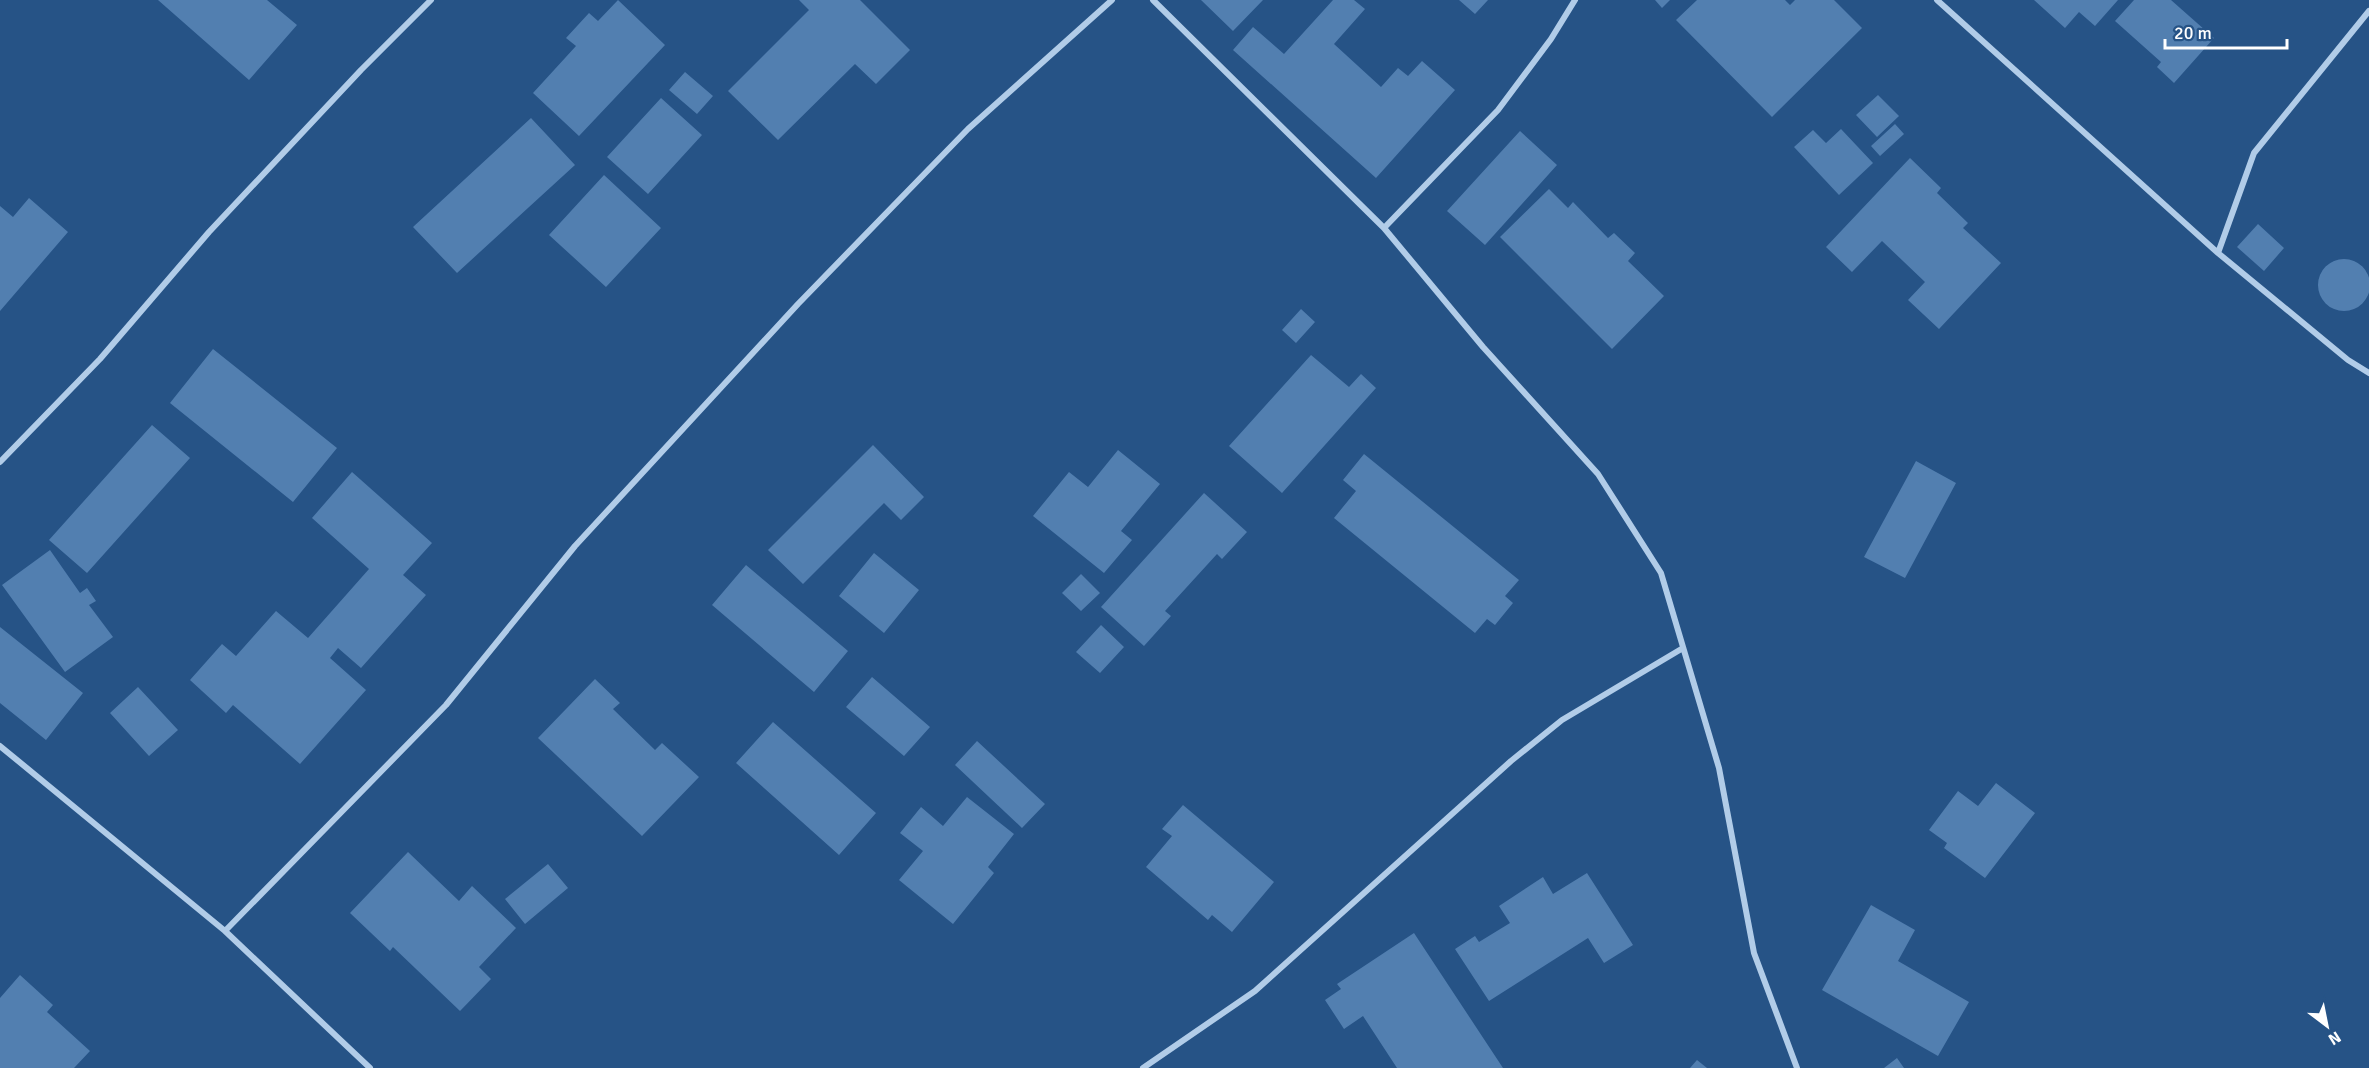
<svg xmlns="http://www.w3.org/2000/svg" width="2369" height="1068" font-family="Signika,sans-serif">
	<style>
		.building { fill: #527fb0 }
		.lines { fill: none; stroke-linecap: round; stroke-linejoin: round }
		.street { stroke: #b1cce8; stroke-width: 6 }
	</style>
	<rect width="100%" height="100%" fill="#265386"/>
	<path class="building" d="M158,0H267L297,25L249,80Z
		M618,0L665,45L579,136L533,93L576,46L566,38L589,13L598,21Z
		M799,0H860L910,50L876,84L855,64L778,140L728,91L809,10Z
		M1201,0H1263L1233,31Z
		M1333,0H1354L1365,9L1334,44L1381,87L1398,68L1408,76L1422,61L1455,90L1376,178L1233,50L1253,27L1284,54Z
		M1459,0H1488L1475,14Z
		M1655,0H1670L1662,8Z
		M1697,0H1785L1790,5L1795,0H1834L1862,28L1772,117L1676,20Z
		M2034,0H2118L2095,26L2079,12L2065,28Z
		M2134,0H2171L2214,38L2174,83L2157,67L2161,62L2115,21Z
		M685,72L713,96L697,114L669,90Z
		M1878,95L1899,116L1877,137L1856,115Z
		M661,98L702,135L648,194L607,157Z
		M531,118L575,165L457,273L413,227Z
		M1895,124L1904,134L1880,156L1871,146Z
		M1841,129L1873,163L1839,195L1794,147L1813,130L1826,143Z
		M1520,131L1557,165L1485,245L1447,211Z
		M1910,158L1941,188L1937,193L1968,223L1963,228L2001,263L1939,329L1908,300L1925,282L1882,241L1852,272L1826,247Z
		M604,175L661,228L606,287L549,235Z
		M1549,189L1568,208L1573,202L1608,238L1614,233L1635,253L1628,261L1664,296L1612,349L1500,237Z
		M29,198L68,232L0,311V206L13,217Z
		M2258,224L2284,248L2264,271L2237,247Z
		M2318 285a26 26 0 1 1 52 0a26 26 0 1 1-52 0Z
		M1301,309L1315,322L1296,343L1282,330Z
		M213,349L337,448L293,502L170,403Z
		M1311,355L1349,387L1361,374L1376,388L1282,493L1229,446Z
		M152,425L190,458L87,573L49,540Z
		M873,445L924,497L901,520L884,503L803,584L768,550Z
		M1118,450L1160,484L1121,531L1132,540L1104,573L1033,516L1069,472L1088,487Z
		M1364,454L1519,580L1505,596L1513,603L1495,625L1487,619L1475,633L1334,518L1356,491L1343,480Z
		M1916,461L1956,483L1905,578L1864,557Z
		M352,472L432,543L403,575L426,595L361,668L338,648L330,658L366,690L300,764L233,705L226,713L190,680L222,644L236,656L276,611L308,638L369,569L312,518Z
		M1204,493L1247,532L1222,559L1217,554L1165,611L1171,616L1144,646L1101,607Z
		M50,550L80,593L87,588L96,601L89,605L113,637L65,672L2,585Z
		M874,553L919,590L884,633L839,596Z
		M746,565L848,651L814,692L712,605Z
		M1081,574L1100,593L1081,611L1062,593Z
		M1101,625L1124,647L1100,673L1076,652Z
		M0,627L83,693L46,740L0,703Z
		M872,677L930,727L904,756L846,707Z
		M595,679L620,703L613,709L655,750L662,743L699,777L642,836L538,738Z
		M138,687L178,730L149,756L110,713Z
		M773,722L876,813L839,855L736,763Z
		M977,741L1045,804L1022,828L955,765Z
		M1996,783L2035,813L1985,878L1944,848L1947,843L1929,830L1958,791L1978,806Z
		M967,797L1014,834L988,867L994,873L953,924L899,880L923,851L900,833L921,807L943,826Z
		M1183,805L1274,882L1232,932L1212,915L1208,920L1146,867L1172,836L1162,829Z
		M408,852L459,901L472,886L516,928L479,967L491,979L460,1011L393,947L390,951L350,913Z
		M548,864L568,888L525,924L505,899Z
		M1587,873L1633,945L1604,963L1588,938L1489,1001L1455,949L1475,936L1479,942L1510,923L1499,906L1543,877L1553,894Z
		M1871,905L1915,930L1898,961L1969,1002L1938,1056L1822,990Z
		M1414,933L1503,1068H1397L1363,1016L1344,1029L1325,1000L1341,989L1337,984Z
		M20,975L53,1005L47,1012L90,1051L74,1068H0V998Z
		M1897,1058L1904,1068H1884Z
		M1697,1060L1707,1068H1690Z"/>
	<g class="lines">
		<path class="street" d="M1153,0L1384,228L1483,347L1598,474L1661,573L1719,768L1754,953L1797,1068
			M1937,0L2218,253
			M2369,11L2254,153L2218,253L2348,360L2369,373
			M1384,228L1498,110L1551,39L1575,0
			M0,462L100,359L209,232L361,70L431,0
			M0,746L225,931L370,1068
			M225,931L446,705L575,546L798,304L968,129L1112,0
			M1143,1068L1255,991L1511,761L1562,720L1683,648"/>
	</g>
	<g transform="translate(2327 1026) rotate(148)" stroke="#265386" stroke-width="4.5" paint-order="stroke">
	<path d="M0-4.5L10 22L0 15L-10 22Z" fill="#ffffff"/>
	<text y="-9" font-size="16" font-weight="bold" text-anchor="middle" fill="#ffffff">N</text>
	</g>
	<path d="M2165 39v9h122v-9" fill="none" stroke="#ffffff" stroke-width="3"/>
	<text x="2174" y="39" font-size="18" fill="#ffffff" stroke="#265386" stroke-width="4.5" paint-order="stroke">20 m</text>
</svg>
